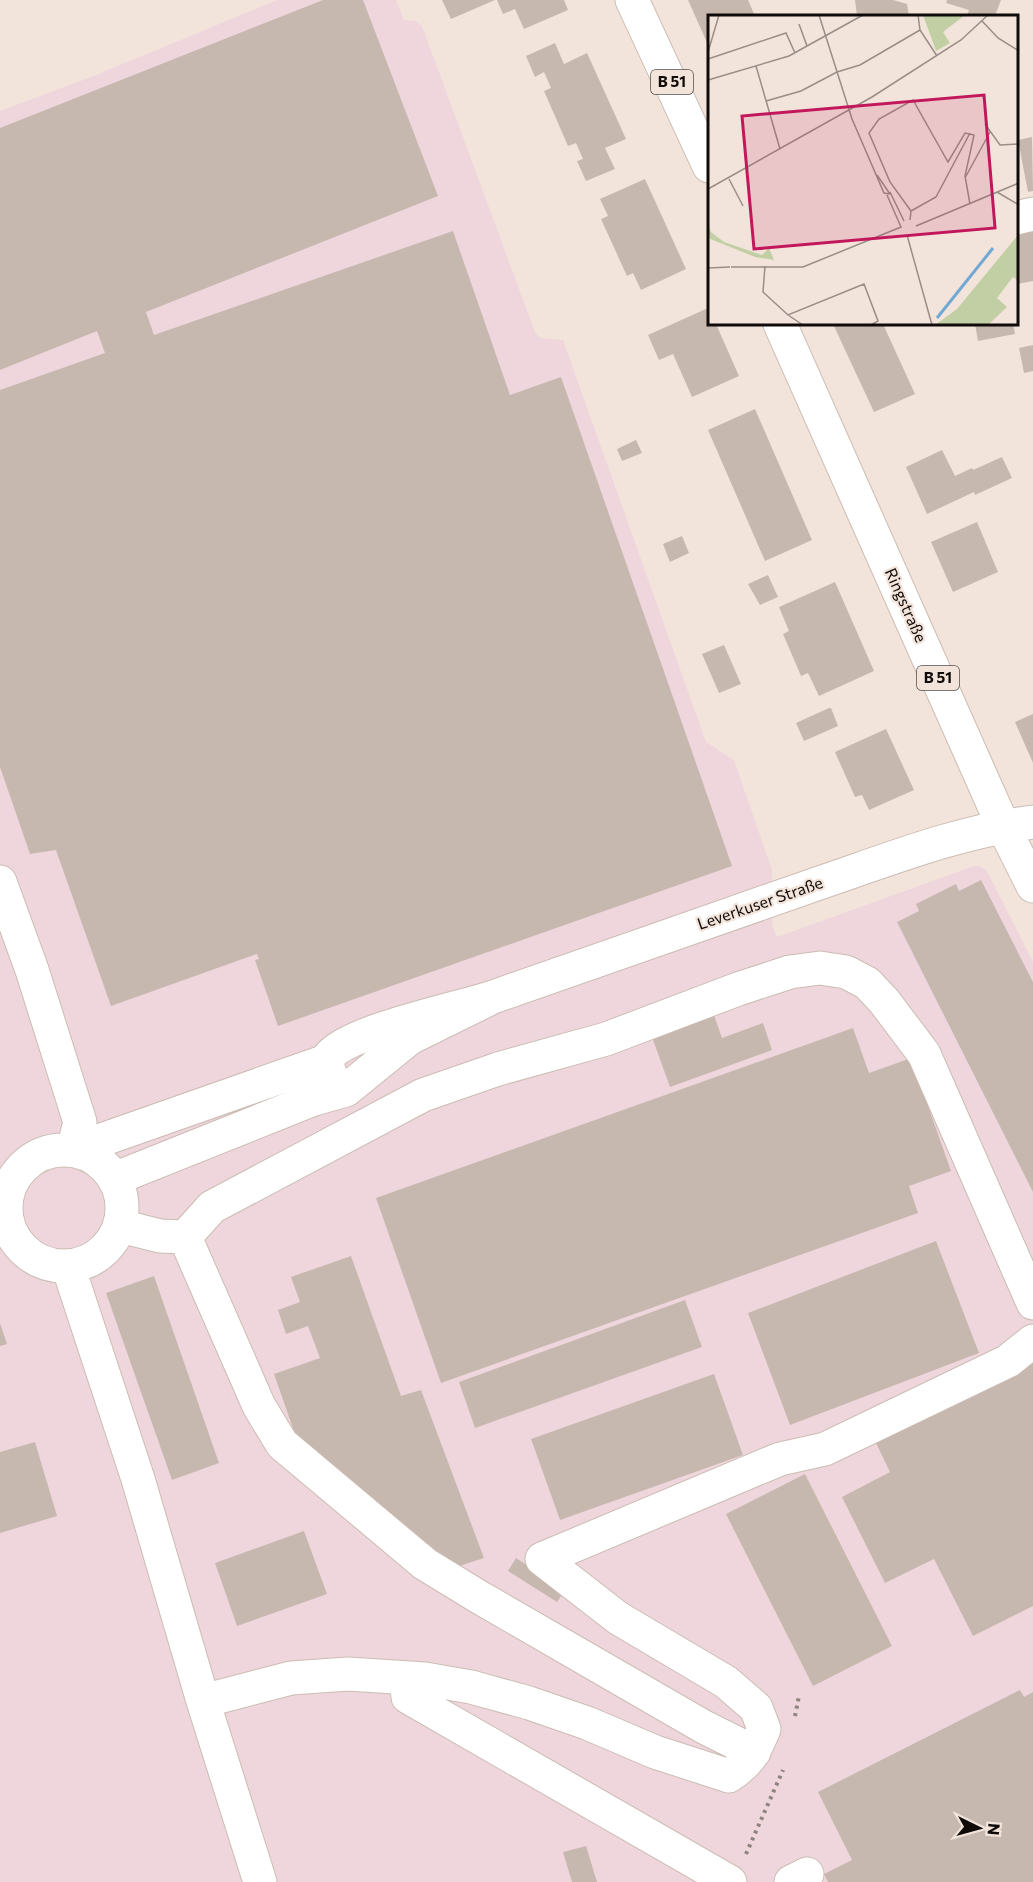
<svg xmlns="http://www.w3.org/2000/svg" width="1033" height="1882" font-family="Commissioner,sans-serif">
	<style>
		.industrial { fill: #efd6dd }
		.building { fill: #c7b8af }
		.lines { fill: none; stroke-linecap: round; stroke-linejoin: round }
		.minor-casing { stroke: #cbbcb3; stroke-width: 35 }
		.major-casing { stroke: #cbbcb3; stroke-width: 35 }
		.path { stroke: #8e837d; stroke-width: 4; stroke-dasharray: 3 4.5; stroke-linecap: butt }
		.minor { stroke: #fff; stroke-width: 33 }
		.major { stroke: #fff; stroke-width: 33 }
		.labels { text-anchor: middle; stroke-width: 4.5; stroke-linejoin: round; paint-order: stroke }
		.shield { fill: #f3e4db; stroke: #544c47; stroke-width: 1.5 }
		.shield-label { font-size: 15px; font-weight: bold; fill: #100b08 }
		.street-label { font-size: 16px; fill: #100b08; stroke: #f3e4db }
		.inset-river { fill: none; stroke: #71a8d4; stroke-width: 3 }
		.inset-road { fill: none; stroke: #988d87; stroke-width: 1.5 }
		.view { fill: #c2185b; fill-opacity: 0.15; stroke: #c2185b; stroke-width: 3 }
		.inset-edge { fill: none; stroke: #100b08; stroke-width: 3 }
	</style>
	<rect width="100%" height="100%" fill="#f3e4db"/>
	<path class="industrial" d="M277,0H396L404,20L416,21L422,26L535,332L540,338L563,340L706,742L734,760L772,870V925L777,937L974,866H979L987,871L1033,962V1882H0V111L91,77Z"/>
	<path class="building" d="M323,0H363L438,196L146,312L154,335L453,231L510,395L561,377L732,866L278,1026L255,960L259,959L257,954L111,1006L56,850L30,854L0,767V390L105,353L97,331L0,370V128Z
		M442,0H495L451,19Z
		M497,0H564L568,10L524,29L515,9L503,14Z
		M688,0H748L755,16H709V47Z
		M855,0H893L907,4L909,16H857Z
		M947,0H1001L995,16H967L969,10L946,3Z
		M555,43L564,64L587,53L626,139L605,148L615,169L586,181L577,161L583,159L576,143L568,146L544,91L551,88L544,72L535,77L526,56Z
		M1032,137L1033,191L1028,192L1018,140Z
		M645,179L686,269L641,290L633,273L627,276L601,219L608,216L600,199Z
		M1033,231V281L1017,284V234Z
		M708,308L709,324H716L739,376L692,397L673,354L659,360L648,335Z
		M833,324H883L915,394L874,412Z
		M975,324H1013L1015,334L978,341Z
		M1033,345V371L1024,373L1019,348Z
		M755,409L812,540L765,561L708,430Z
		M636,440L642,453L622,461L617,449Z
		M942,450L955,476L972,468L973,470L1002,457L1012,478L975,495L974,492L927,514L906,467Z
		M977,522L998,572L953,592L931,542Z
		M682,536L689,553L670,562L663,544Z
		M768,575L778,597L760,605L748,584Z
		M835,582L874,671L819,696L808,673L801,676L783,634L789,631L779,607Z
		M724,645L741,684L719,693L702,654Z
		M829,708H831L838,726L804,741L796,723Z
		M1033,714V763L1015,722Z
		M886,729L914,790L869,810L862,795L855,797L835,752Z
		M981,880L1033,982V1192L897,922L919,911L916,904L956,884L959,891Z
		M714,1015L722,1038L763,1023L772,1050L670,1087L652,1037Z
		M853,1028L869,1073L911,1058L951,1171L909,1186L918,1213L441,1383L376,1198Z
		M936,1241L979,1353L790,1425L748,1313Z
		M351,1256L401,1396L421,1390L484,1558L456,1567L295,1434L274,1374L320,1358L308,1326L286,1334L278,1310L300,1302L291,1277Z
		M154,1276L219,1463L172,1480L106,1293Z
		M685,1300L702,1347L475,1428L459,1382Z
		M0,1323L7,1344L0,1346Z
		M1033,1358V1606L973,1636L934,1559L885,1583L842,1497L890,1472L874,1439Z
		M714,1374L743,1455L560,1520L531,1439Z
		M35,1442L57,1516L0,1533V1452Z
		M805,1474L892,1646L813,1686L726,1514Z
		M304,1531L327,1594L237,1626L215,1563Z
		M516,1558L565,1590L557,1602L508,1571Z
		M1020,1690L1024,1697L1033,1692V1882H828L824,1874L852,1860L818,1792Z
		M586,1846L597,1882H572L563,1852Z"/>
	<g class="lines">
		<g class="minor-casing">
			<path id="minor" d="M1016,218L1033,214
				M0,882L32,970L80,1122L73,1150
				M491,998L410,1038L346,1090L334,1086L326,1061C339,1032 461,1008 493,997C605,959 716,918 828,880C895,857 962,831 1033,822
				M6 1208a58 58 0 1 1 116 0a58 58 0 1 1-116 0Z
				M73,1150L326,1061
				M114,1179L314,1099L346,1090
				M120,1226L160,1236L185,1237L212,1207L423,1095L498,1069L606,1039L738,989L790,972L820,968L846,972L867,983L884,1001L924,1054L1033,1303
				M185,1237L259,1406L282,1444L425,1564L479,1597L704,1727L754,1752
				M68,1266L138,1479L203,1701L260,1882
				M406,1678L408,1697L730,1882
				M203,1701L291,1678L348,1674L425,1679L471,1687L529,1703L587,1723L655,1752L729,1776C752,1760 753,1754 764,1729L756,1708L726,1682L618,1618L542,1559L780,1459L825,1449L1008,1361L1033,1341
				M791,1882L807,1874"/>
		</g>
		<g class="major-casing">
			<path id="major" d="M632,0L709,166
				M780,324L1003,826L1033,886"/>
		</g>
		<path class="path" d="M795,1716L799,1696
			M746,1854L783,1770"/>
		<use href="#minor" class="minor"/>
		<use href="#major" class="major"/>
	</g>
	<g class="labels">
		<g class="shield">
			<rect x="651" y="70" width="42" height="24" rx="4.5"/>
			<rect x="917" y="666" width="42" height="24" rx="4.5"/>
		</g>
		<g class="shield-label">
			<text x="672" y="87">B 51</text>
			<text x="938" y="683">B 51</text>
		</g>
		<g class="street-label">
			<text transform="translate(906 605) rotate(66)" y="6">Ringstraße</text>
			<text transform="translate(760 903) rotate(-19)" y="6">Leverkuser Straße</text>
		</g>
	</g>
	<g transform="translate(708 15)">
		<rect width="310" height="310" fill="#f3e4db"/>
		<path d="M215,0H257L235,17L242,28L228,36ZM0,209L3,217L16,227L54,240L61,233L66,245L47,242L0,223ZM310,220V266L305,262L289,283L299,292L280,310H227L249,294Z" fill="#c2cea3"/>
		<path class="inset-river" d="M229,303L285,233"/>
		<path class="inset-road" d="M111,0L144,104L176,178L182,179L169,160M210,0L212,15L229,41M274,6L290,23L311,36M91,9L99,31M0,37L11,0M0,44L78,18L87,38M48,51L72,134M0,65L81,41L155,0M58,86L93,76L129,57L152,50L212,15M277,109L292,130L311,129M257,163L282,117M21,164L35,191M0,174L164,82L253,25L280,0M182,177L196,206M289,177L311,190M203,196L228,182L262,118M202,205L203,196L182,167L161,118L171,104L205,85L240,147L257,118L266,120L257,161L262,189M208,211L311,168M199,220L224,310M0,248V253L22,252M57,251L55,277L80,300L156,269L170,306L163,310M23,252H95L193,212L179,180M80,300L95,310"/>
		<path class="view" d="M276,80L287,213L46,234L34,101Z"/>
		<rect width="310" height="310" class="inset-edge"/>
	</g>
	<g transform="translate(979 1828) rotate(95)" stroke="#f3e4db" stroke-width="4.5" paint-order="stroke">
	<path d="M0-4.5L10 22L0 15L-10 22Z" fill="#100b08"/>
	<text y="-9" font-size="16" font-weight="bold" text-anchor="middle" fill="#100b08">N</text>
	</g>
</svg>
